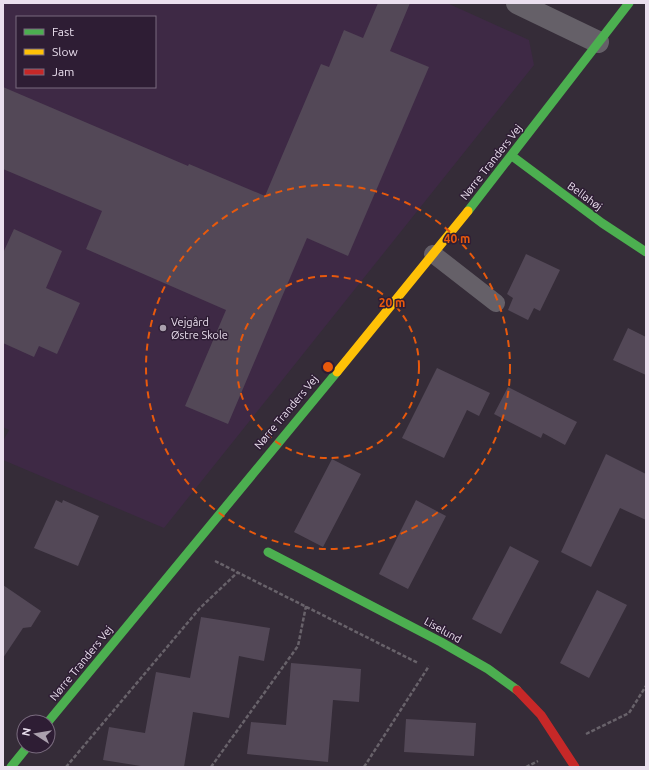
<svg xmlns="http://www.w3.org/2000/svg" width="649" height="770" font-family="Ubuntu,sans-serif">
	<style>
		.built { fill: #3e2945; fill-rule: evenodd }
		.building { fill: #534857 }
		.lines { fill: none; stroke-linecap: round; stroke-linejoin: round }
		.path { stroke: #68626a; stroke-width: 2.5; stroke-dasharray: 4 2; stroke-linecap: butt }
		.lane { stroke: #656068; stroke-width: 18 }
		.street { stroke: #656068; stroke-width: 22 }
		.fast { stroke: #4caf50; stroke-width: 9 }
		.slow { stroke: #ffc107; stroke-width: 9 }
		.jam { stroke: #c62828; stroke-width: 9 }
		.ring { fill: none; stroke: #e8590c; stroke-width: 2; stroke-dasharray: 7 5 }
		.poi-dot { fill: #aba0ae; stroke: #2e1d34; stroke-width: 1.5 }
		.labels { text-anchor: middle; stroke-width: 3; stroke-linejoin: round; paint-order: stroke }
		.street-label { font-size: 11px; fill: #eadfee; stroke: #2e1d34 }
		.poi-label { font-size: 11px; fill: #eadfee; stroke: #2e1d34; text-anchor: start }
		.centre { fill: #e8590c; stroke: #2e1d34; stroke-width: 2 }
		.ring-label { font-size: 12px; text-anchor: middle; font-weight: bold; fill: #e8590c; stroke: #2e1d34; stroke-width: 3; stroke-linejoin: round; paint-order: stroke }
	</style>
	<rect width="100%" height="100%" fill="#352c38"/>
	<path class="built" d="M3,3H447L529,40L534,65L164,528L3,460V441L9,430L3,427ZM17,17H155V87H17Z"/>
	<path class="building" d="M378,3H410L390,51L429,67L348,256L307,238L228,424L185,406L226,310L86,249L102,211L3,169V87L188,166L189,164L265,196L321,64L329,67L344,30L363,38Z
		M14,229L62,251L46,288L80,303L57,354L39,346L34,357L3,343V253Z
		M526,254L560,270L540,311L534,308L528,320L508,310L513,298L507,294Z
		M628,328L646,337V375L613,360Z
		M437,368L490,393L479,416L467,410L444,458L402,438Z
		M508,387L577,422L565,445L543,433L541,438L494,414Z
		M606,454L646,474V520L620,508L591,567L561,552Z
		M332,459L361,474L323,547L294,532Z
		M56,500L62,503L63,500L99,516L78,566L34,548Z
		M416,500L446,516L408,589L379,574Z
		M510,546L539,561L501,634L472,619Z
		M3,585L41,611L31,627L23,628L3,658Z
		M597,590L627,605L589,678L560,663Z
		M201,617L270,628L264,661L239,656L229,718L193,712L184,767H147L103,760L109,727L145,733L156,672L190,678Z
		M291,663L361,669L359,702L333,700L328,762L247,754L251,722L286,725Z
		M406,719L476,723L474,756L404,752Z"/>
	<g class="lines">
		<path class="path" d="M215,561L418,663
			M586,734L629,713L646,686
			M66,767L200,608L238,572
			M211,767L298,646L306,606
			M364,767L429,666
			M526,767L538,761"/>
		<path class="lane" d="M433,254L496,303"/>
		<path class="street" d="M517,3L598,42"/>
		<path class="fast" d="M512,156L602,223L646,252
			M468,211L629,3
			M268,552L441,642L488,669L517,690
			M48,722L337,372
			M11,767L28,746"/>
		<path class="slow" d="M337,372L468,211"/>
		<path class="jam" d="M517,690L541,715L575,767"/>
	</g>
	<g class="ring">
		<circle cx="328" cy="367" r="91"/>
		<circle cx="328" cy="367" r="182"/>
	</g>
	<circle class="poi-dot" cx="163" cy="328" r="4"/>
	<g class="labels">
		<g class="street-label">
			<text transform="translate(491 162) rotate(-52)" y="4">Nørre Tranders Vej</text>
			<text transform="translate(585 196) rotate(36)" y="4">Bellahøj</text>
			<text transform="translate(286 412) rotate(-50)" y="4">Nørre Tranders Vej</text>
			<text transform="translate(443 630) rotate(29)" y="4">Liselund</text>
			<text transform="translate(81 663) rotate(-51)" y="4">Nørre Tranders Vej</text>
		</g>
		<g class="poi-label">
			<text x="171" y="326">Vejgård<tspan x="171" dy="13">Østre Skole</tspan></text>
		</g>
	</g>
	<circle cx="328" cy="367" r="6" class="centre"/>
	<g class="ring-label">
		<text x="457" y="243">40 m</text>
		<text x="392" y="307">20 m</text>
	</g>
	<rect width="649" height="770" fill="none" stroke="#eadfee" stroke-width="8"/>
	<rect x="16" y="16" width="140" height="72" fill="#2e1d34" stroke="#796b7e"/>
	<rect x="24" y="29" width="20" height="6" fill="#4caf50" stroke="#796b7e"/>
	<text x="52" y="36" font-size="12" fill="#eadfee">Fast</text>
	<rect x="24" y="49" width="20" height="6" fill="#ffc107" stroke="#796b7e"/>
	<text x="52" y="56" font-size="12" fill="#eadfee">Slow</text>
	<rect x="24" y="69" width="20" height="6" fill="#c62828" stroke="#796b7e"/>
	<text x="52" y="76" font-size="12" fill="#eadfee">Jam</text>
	<g transform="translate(36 734) rotate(282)"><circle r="19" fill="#2e1d34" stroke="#796b7e"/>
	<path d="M0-3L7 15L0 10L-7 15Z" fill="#aba0ae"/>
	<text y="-6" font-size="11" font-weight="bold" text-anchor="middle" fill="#eadfee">N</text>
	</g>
</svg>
